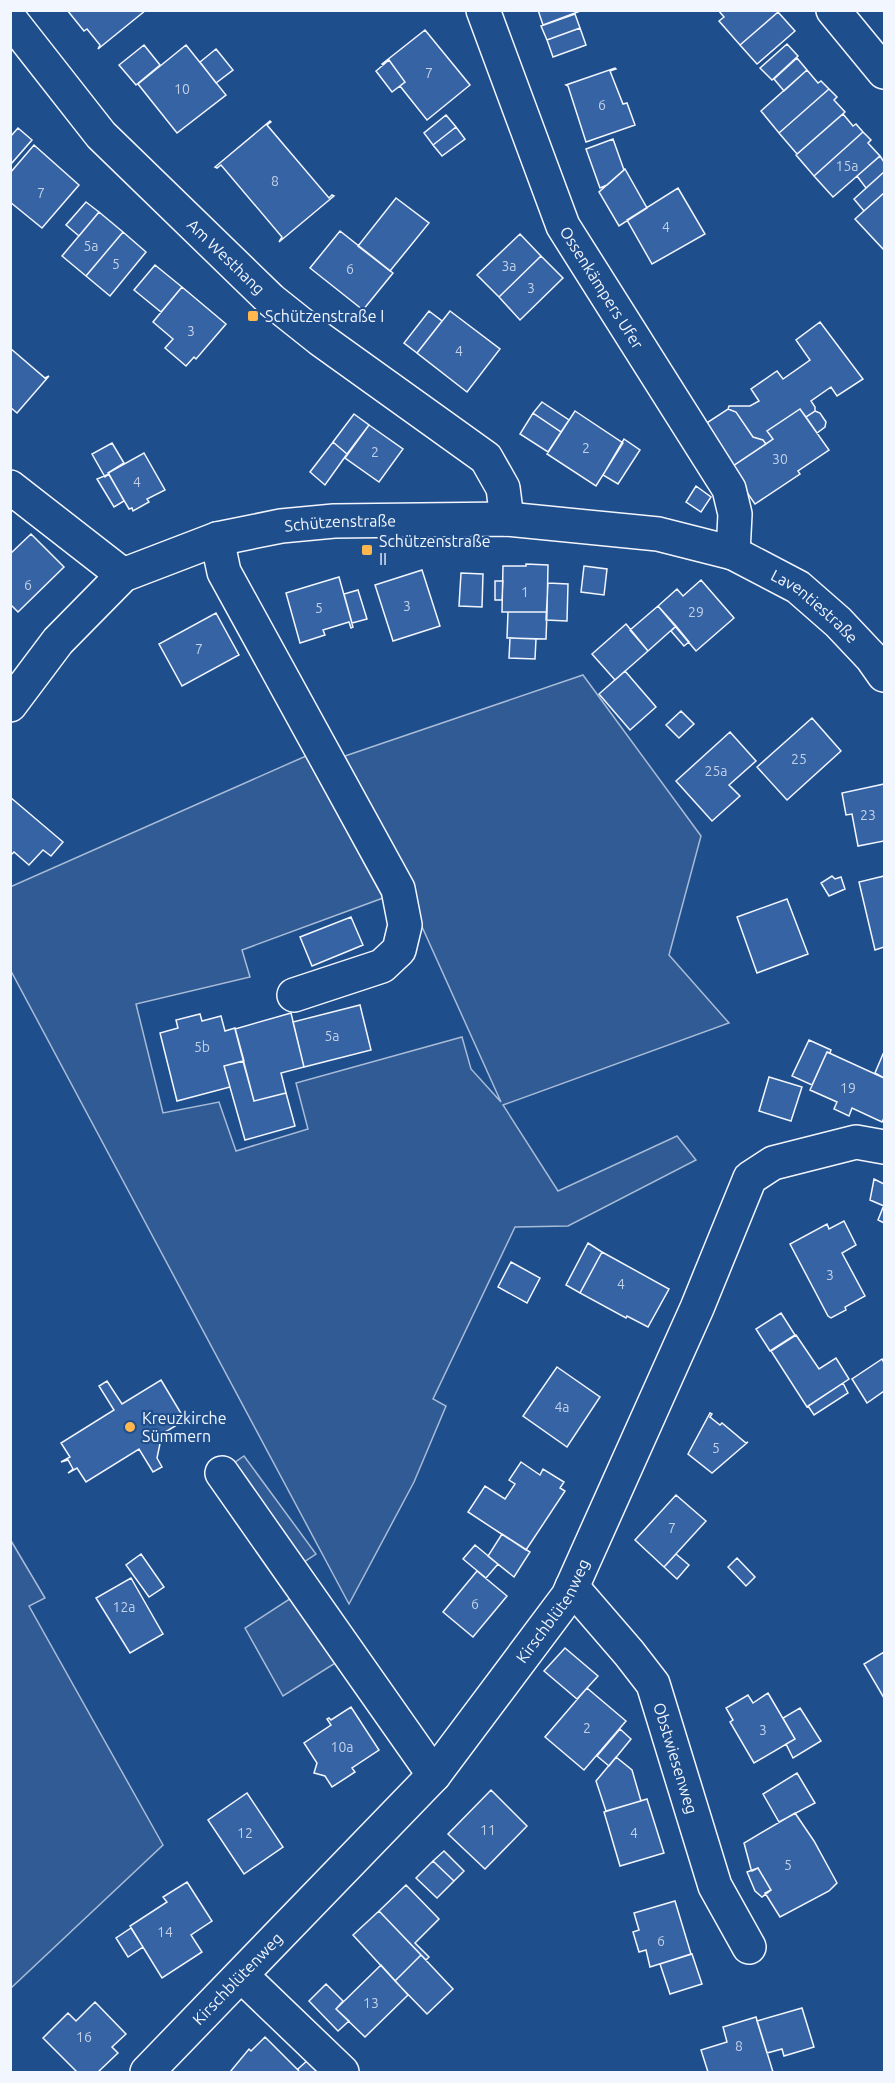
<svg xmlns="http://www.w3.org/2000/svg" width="895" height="2083" font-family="Ubuntu,sans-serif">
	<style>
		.built { fill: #305b95; stroke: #a8bbd7; stroke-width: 1.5 }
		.building { fill: #3563a3; stroke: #f2f6ff; stroke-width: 1.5 }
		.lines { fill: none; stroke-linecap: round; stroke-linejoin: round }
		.minor-casing { stroke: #f2f6ff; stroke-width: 36 }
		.minor { stroke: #1f4e8c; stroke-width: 33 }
		.poi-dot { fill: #ffb74d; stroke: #1f4e8c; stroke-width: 2 }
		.labels { text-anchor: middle; stroke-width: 4.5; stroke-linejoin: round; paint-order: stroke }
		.number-label { font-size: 14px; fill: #c3d1e8 }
		.street-label { font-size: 16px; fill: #f2f6ff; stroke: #1f4e8c }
		.poi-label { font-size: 16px; fill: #f2f6ff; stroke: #1f4e8c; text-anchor: start }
	</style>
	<rect width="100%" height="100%" fill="#1f4e8c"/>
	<path class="built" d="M583,675L701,836L669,955L729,1023L503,1105L558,1191L677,1136L696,1160L568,1226L515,1227L433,1399L446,1406L414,1482L349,1604L11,971L10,887L306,756L383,898L242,950L250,977L136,1004L163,1113L219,1102L236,1151L308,1129L296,1083L462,1037L471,1069L501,1102L345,756Z
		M244,1456L316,1554L298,1566L356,1650L283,1696L245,1628L299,1593L215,1476Z
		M10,1539L45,1598L29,1606L163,1845L11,1988Z"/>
	<path class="building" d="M67,10H146L98,49L100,45L87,29L84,31Z
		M538,10H583L543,25Z
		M718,10H775L778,12L740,45L719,21L724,17Z
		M778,12L795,31L757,64L740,45Z
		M575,14L580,28L547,40L541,26Z
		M580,28L586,45L553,57L547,40Z
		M425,30L470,85L427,120L400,86L405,82L389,60L383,65L382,64Z
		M787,44L798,56L772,80L760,68Z
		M144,45L160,65L136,85L119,65Z
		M186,45L226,95L177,133L138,84Z
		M216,49L233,70L216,83L200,62Z
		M797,58L807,70L784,91L774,79Z
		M389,60L405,82L392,92L376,71Z
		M615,68L616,69L610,71L623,104L627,103L635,125L586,142L568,86L566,85Z
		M807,70L818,83L821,81L829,89L779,133L761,111Z
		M829,89L837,97L834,100L845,112L797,154L779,133Z
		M843,114L853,126L856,124L863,132L814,176L796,155Z
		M446,115L456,127L433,145L424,133Z
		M270,121L271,122L267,125L329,198L332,195L334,196L279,242L282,237L221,165L217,168L215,167Z
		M456,127L465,139L442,156L433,145Z
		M18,128L32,140L11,164L10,137Z
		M863,132L871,140L868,143L880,156L833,197L814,176Z
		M613,139L624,170L607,185L600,188L586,149Z
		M34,145L79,185L42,228L10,202V173Z
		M880,156L884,162V172L866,188L857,176Z
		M625,169L647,208L619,226L599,192Z
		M884,172V193L864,211L854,199Z
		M678,188L705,234L652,264L627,220Z
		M884,193V250L855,219Z
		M396,198L429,223L390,271L358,246Z
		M86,202L99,212L79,236L66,225Z
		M99,212L123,232L86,276L62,256Z
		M340,231L393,273L363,310L310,268Z
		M123,232L146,252L110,296L86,276Z
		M520,234L541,256L499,297L477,275Z
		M541,256L563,278L520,320L499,297Z
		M155,265L182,287L161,312L134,290Z
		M182,287L226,324L196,359L194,357L186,366L165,348L173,339L153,322Z
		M429,311L442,321L417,353L404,343Z
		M450,311L500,349L467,392L417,353Z
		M820,322L863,379L837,396L831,387L811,401L815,407V411L806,417L800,409L767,431L773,439L766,444L763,440L753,437L736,412L728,409L729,406H750L759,401L751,389L777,371L783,379L810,360L796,340Z
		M10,348L45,378L49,376L17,413L10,407Z
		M542,402L569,420L561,432L533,413Z
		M728,409L736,412L753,437L763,440L766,444L730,468L702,426Z
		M800,409L829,450L798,471L800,474L755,504L730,468L773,439L767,431Z
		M575,411L623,443L596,486L547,454Z
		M815,411L820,413L826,422L825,427L817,433L806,417Z
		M533,413L561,432L548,452L520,434Z
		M354,414L369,425L347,454L333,442Z
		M369,425L403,449L379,482L345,458Z
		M624,439L640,450L618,484L603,475Z
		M333,442L347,454L325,485L310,472Z
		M112,443L124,463L108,473L109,474L105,477L92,454Z
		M144,453L165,490L147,499L149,502L133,511L132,508L129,509L108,473Z
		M109,474L124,501L114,507L97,479Z
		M696,486L711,497L701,512L686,502Z
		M31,534L64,567L18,612L10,604V554Z
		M526,564L548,565L547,612H502L503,566H526Z
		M584,566L607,569L604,595L581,592Z
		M422,570L440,626L393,641L375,585Z
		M461,573L483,574L482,607L459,606Z
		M339,577L353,627L351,628L349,622L323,630L325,635L300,643L286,593Z
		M701,580L734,618L696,651L658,606L677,589L683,596Z
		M495,581H503L502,600H495Z
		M548,583L568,584L567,621L546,620Z
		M358,590L367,619L352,623L344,594Z
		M658,606L676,626L648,651L630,630Z
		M508,612H547L546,639L507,638Z
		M216,613L239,655L182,686L159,644Z
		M626,624L648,651L615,680L592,654Z
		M676,626L689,642L684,646L671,631Z
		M510,638L536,639L535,659L509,658Z
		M625,671L656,707L630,730L599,694Z
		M681,711L694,724L679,738L666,725Z
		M812,718L841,751L787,800L757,767Z
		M730,732L756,761L729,785L740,796L712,821L676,781Z
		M884,784V841L858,846L852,814L846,815L842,793Z
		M10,797L63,842L51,856L43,850L29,865L14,852L10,856Z
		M832,876L835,879L841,877L845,889L829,896L821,883Z
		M884,876V947L875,950L859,882Z
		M787,899L808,954L757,973L737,917Z
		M351,917L363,945L312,966L300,937Z
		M360,1005L371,1050L304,1067L293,1022Z
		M291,1013L304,1067L281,1073L286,1093L254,1101L235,1029Z
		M200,1014L202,1021L221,1016L225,1031L235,1028L244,1061L224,1066L230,1087L177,1101L160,1033L178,1028L176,1020Z
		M809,1040L831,1050L830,1053L827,1052L812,1085L792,1076Z
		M827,1052L884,1078V1118L882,1122L852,1108L849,1116L834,1109L837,1102L810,1090Z
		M883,1054L884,1055V1078L875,1073Z
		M243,1061L254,1101L286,1093L295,1126L245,1140L224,1066Z
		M769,1077L802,1087L791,1121L759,1111Z
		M874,1179L884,1184V1206L870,1200Z
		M884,1205V1223L878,1220Z
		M844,1221L856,1245L842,1253L865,1296L845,1307L846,1310L831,1318L828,1316L790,1244L827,1224L829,1229Z
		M588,1243L602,1252L580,1293L566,1285Z
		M602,1252L669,1289L648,1327L627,1316L626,1318L580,1293Z
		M511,1262L540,1278L527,1303L498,1287Z
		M781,1313L795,1335L770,1351L756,1329Z
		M796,1335L819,1369L836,1358L849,1379L807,1407L771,1351Z
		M882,1359L884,1363V1391L867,1403L852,1379Z
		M557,1367L600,1397L567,1447L523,1416Z
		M161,1380L185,1420L162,1434L157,1458L162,1467L153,1472L139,1449L86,1482L77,1468L68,1473L73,1469L68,1460L61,1462L70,1457L61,1443L114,1410L99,1386L107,1381L122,1404Z
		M843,1383L848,1393L814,1415L808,1406Z
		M710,1413L712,1414L710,1417L720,1425L722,1423L746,1443L748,1442L712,1473L688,1454Z
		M521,1462L540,1475L543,1469L564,1482L560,1488L565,1491L526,1550L468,1512L485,1486L505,1499L515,1484L509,1480Z
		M676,1495L706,1521L664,1567L635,1540Z
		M502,1534L530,1552L514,1577L488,1556Z
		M475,1545L498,1564L486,1578L463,1559Z
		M141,1554L164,1587L149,1597L126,1565Z
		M676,1554L689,1565L677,1579L664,1567Z
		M737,1558L755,1577L746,1586L728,1567Z
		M477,1571L507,1596L473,1637L443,1612Z
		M131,1578L163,1634L130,1653L96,1598Z
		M565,1648L598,1676L577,1699L544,1671Z
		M884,1652V1698L864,1664Z
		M587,1688L626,1721L584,1770L545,1737Z
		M768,1693L795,1739L754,1763L730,1722L733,1720L726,1708L748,1695L753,1703Z
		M351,1707L379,1750L352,1768L355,1772L332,1787L325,1776L314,1773L317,1763L304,1743L331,1725L327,1719L329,1718L331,1720Z
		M800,1708L821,1741L793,1758L786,1744L795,1739L783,1718Z
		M620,1729L631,1739L609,1766L597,1756Z
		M616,1757L632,1770L641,1801L606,1811L596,1781Z
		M797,1773L815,1803L779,1822L763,1794Z
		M491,1790L527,1826L485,1869L448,1834Z
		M247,1793L283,1847L244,1874L208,1820Z
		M647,1799L664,1853L620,1866L604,1812Z
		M795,1813L814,1841L837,1883L829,1891L780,1917L765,1893L771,1890L758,1868L752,1871L751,1869L744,1843Z
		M444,1851L464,1871L454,1881L433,1861Z
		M433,1861L454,1881L437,1898L416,1878Z
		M758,1868L771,1890L762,1897L755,1891L747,1872Z
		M187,1882L212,1921L191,1935L202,1952L162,1978L130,1926L167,1902L163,1897Z
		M406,1885L439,1919L415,1943L429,1957L426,1960L379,1911Z
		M675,1901L691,1954L650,1967L646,1950L639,1952L633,1932L639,1930L634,1913Z
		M379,1911L421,1955L395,1981L353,1935Z
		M131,1928L143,1947L128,1957L116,1938Z
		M692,1954L702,1984L670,1994L660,1964Z
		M421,1955L453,1989L427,2014L395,1981Z
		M381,1965L408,1995L365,2037L336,2009Z
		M326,1984L343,2001L336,2009L349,2021L338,2031L309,2001Z
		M95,2002L126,2034L112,2047L118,2053L98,2072H77L43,2038L68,2013L76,2021Z
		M802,2008L814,2047L784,2056L782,2049L767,2053L757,2021Z
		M756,2017L773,2072H708L701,2050L727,2042L723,2027Z
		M265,2037L300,2072H230L249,2049L251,2051Z
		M309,2059L323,2072H299L298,2069Z"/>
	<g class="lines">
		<g class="minor-casing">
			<g id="minor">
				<path id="s1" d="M483,10L563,226L729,489L735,514L733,553"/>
				<path d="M833,10L884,72"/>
				<path id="s2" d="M10,19L101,135L271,300L320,339L486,458L503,488L507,519"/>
				<path d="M10,487L123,575"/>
				<path d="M217,539L224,572L398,889L405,925L399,950L382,966L294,995"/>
				<path id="s3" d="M10,705L58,641L123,575L217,539L281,526L334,521L507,519L658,534L733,553L798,587L838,622L872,658L884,675"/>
				<path d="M222,1473L434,1775"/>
				<path id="s4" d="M572,1587L629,1653L653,1684L715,1886L749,1947"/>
				<path d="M242,1976L342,2072"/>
				<path id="s5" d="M147,2072L434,1775L568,1596L697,1308L750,1178L773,1163L856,1142L884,1147"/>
			</g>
		</g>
		<use href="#minor" class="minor"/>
	</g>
	<g class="poi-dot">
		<rect x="247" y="310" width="12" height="12" rx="3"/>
		<rect x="361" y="544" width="12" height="12" rx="3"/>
		<circle cx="130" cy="1427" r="6"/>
	</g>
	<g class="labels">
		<g class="number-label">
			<text x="429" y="78">7</text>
			<text x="182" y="94">10</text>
			<text x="602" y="110">6</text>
			<text x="847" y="171">15a</text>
			<text x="275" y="186">8</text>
			<text x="41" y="198">7</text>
			<text x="666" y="232">4</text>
			<text x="91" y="251">5a</text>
			<text x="116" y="269">5</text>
			<text x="509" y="271">3a</text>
			<text x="350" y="274">6</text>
			<text x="531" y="293">3</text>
			<text x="191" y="336">3</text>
			<text x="459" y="356">4</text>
			<text x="586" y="453">2</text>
			<text x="375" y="457">2</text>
			<text x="780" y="464">30</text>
			<text x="137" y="487">4</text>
			<text x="28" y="590">6</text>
			<text x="525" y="597">1</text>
			<text x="407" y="611">3</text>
			<text x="319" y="613">5</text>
			<text x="696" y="617">29</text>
			<text x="199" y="654">7</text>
			<text x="799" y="764">25</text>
			<text x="716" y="776">25a</text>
			<text x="868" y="820">23</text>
			<text x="332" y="1041">5a</text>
			<text x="202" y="1052">5b</text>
			<text x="848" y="1093">19</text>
			<text x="830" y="1280">3</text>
			<text x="621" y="1289">4</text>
			<text x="562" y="1412">4a</text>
			<text x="716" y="1453">5</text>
			<text x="672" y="1533">7</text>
			<text x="475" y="1609">6</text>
			<text x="124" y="1612">12a</text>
			<text x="587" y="1733">2</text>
			<text x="763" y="1735">3</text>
			<text x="342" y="1752">10a</text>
			<text x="488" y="1835">11</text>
			<text x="245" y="1838">12</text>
			<text x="634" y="1838">4</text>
			<text x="788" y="1870">5</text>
			<text x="165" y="1937">14</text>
			<text x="661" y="1946">6</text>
			<text x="371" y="2008">13</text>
			<text x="84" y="2042">16</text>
			<text x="739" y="2051">8</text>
		</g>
		<g class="street-label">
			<text dy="6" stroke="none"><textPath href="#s2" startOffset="322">Am Westhang</textPath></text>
			<text dy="6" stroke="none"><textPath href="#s1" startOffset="303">Ossenkämpers Ufer</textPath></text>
			<text dy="6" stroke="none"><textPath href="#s3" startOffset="398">Schützenstraße</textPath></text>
			<text dy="6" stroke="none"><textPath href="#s3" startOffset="892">Laventiestraße</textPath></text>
			<text dy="6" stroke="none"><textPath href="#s5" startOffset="616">Kirschblütenweg</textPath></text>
			<text dy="6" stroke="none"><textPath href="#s4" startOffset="204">Obstwiesenweg</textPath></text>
			<text dy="6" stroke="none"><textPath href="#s5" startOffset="130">Kirschblütenweg</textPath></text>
		</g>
		<g class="poi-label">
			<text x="265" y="322">Schützenstraße I</text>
			<text x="379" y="547">Schützenstraße<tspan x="379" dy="18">II</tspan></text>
			<text x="142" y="1424">Kreuzkirche<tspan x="142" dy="18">Sümmern</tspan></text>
		</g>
	</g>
	<rect width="895" height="2083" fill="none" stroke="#f2f6ff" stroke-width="24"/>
</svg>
